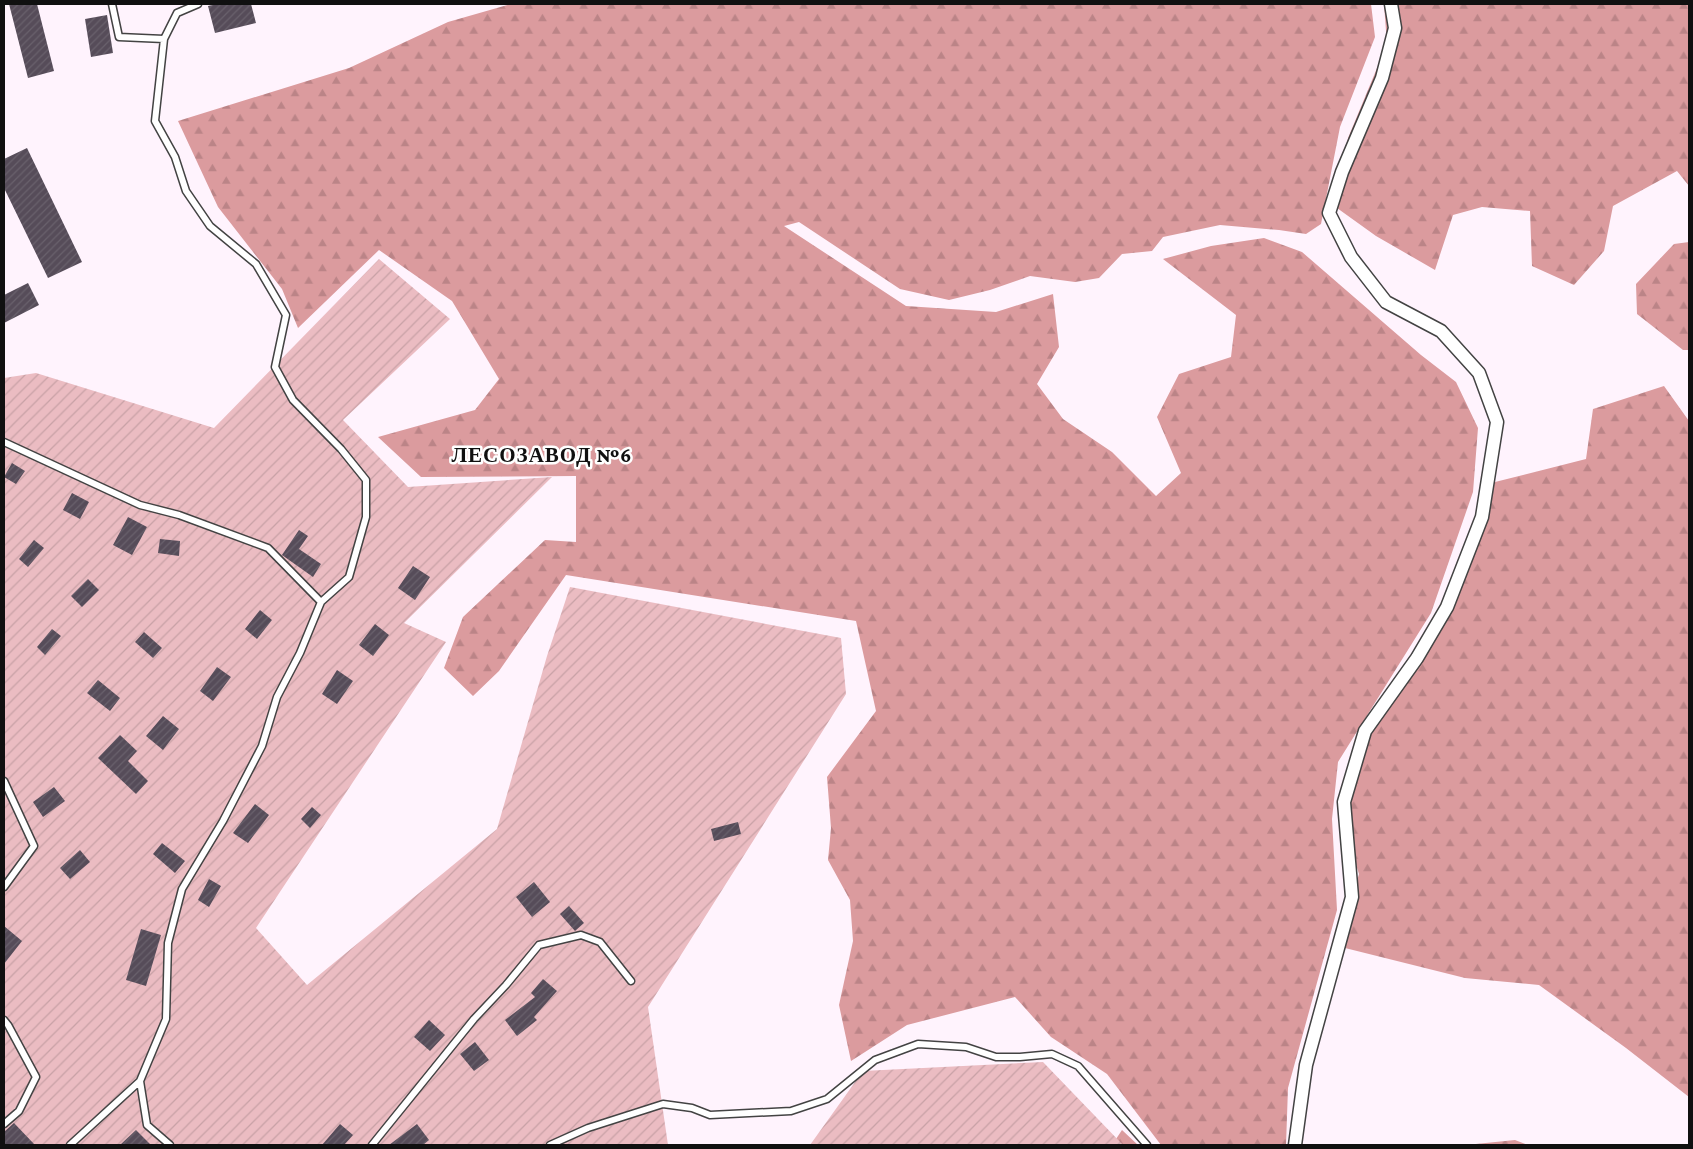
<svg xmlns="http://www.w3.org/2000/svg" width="1693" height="1149" font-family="'Crimson Pro',serif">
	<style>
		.forest { fill: url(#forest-firs) }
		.garden { fill: url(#garden-furrows) }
		.building { fill: url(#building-hatch) }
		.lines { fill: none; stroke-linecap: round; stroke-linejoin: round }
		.service-casing { stroke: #434343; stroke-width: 9 }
		.minor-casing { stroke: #434343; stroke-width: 15 }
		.service { stroke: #fff; stroke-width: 6 }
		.minor { stroke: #fff; stroke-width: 12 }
		.labels { text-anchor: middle; stroke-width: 5; stroke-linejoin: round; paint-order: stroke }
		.district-label { font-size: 21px; font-weight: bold; letter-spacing: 1px; fill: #101010; stroke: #fff }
	</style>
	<defs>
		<pattern id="forest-firs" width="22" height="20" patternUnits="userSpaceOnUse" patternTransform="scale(1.25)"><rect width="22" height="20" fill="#db9b9e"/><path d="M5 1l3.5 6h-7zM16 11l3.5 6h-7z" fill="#bb8487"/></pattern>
		<pattern id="garden-furrows" width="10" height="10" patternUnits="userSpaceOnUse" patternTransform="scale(1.25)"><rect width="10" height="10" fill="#ebbcc2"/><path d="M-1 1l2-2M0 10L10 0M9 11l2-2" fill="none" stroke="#c8a1a6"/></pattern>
		<pattern id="building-hatch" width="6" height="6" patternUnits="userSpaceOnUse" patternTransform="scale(1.25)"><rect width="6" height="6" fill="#564c59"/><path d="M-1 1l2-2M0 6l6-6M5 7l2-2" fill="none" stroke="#69616c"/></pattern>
	</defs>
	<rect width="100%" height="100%" fill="#fff3fd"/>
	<path class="forest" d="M511,4H1371L1375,37L1340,127L1321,224L1306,234L1279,230L1220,225L1163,237L1152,251L1122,254L1099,278L1075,282L1030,276L990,290L949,300L900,289L799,222L784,226L906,306L996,312L1053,294L1059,347L1037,384L1063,419L1112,452L1156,496L1181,473L1157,417L1179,374L1231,357L1236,315L1163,259L1211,246L1264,238L1302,252L1421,355L1456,382L1478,428L1473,492L1431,613L1338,762L1332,819L1337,910L1288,1088L1286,1145H1161L1107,1074L1051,1037L1015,997L907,1025L851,1061L839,1005L853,941L850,900L828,860L831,828L827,777L876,711L856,621L566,575L499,671L473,696L444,668L463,617L545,540L576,542V476L421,477L378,437L475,410L499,379L452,301L379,250L298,328L282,289L218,207L178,121L349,68L448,22Z
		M1384,4H1689V186L1677,171L1613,206L1604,251L1574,285L1532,266L1530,211L1482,207L1453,215L1435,270L1376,236L1337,208L1348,138L1387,44Z
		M1689,242V350H1683L1637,314L1636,284L1674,244Z
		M1664,386L1689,421V1097L1626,1048L1539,985L1465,978L1337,946L1359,874L1343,825L1363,744L1437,622L1472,532L1487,484L1586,459L1593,409Z
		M1122,1130L1138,1145H1112Z
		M1515,1140L1528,1145H1466Z"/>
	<path class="garden" d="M379,259L450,319L343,420L408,487L552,477L404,623L446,642L256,928L307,985L497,829L547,656L570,587L841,638L846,694L648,1007L668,1145H4V378L36,373L214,428Z
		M1043,1062L1123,1145H810L863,1071Z"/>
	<path class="building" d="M9,4H37L54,71L28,78Z
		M217,4H251L256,23L215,33L208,6Z
		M107,15L113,53L91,57L85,19Z
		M27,148L82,262L48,278L4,188V159Z
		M28,283L39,305L4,323V295Z
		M12,463L25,471L16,484L4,477Z
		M72,493L89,502L80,519L63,510Z
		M128,517L147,527L132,555L113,545Z
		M299,530L308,536L299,549L321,564L313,577L282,555Z
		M160,539L180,541L179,556L158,553Z
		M34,540L44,548L28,567L19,559Z
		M413,566L430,577L415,600L398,588Z
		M88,579L99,590L82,607L71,596Z
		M260,610L272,620L257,639L245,629Z
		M375,624L389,635L373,656L359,645Z
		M52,629L61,636L45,655L37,647Z
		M144,632L162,648L153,658L135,642Z
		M217,667L231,677L213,701L200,691Z
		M337,670L353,681L337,704L322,694Z
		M98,680L120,698L110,711L87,693Z
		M163,716L179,729L163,750L146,736Z
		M120,735L137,751L128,761L148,781L136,794L98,758Z
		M54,787L65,801L43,817L33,802Z
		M255,804L269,815L248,843L233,833Z
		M312,807L321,815L310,828L301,819Z
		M738,822L741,834L714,841L711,829Z
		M162,843L185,861L175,873L153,854Z
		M80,850L90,862L70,879L60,868Z
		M209,879L221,886L209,907L198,900Z
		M534,882L550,902L532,917L516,897Z
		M569,906L584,923L575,931L560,914Z
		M4,926L22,941L4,964Z
		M141,929L161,935L146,986L126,980Z
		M543,979L557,991L534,1017L537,1020L517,1036L505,1020L535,997L531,993Z
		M429,1020L445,1035L430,1051L414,1037Z
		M475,1042L489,1060L474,1071L460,1054Z
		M14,1123L35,1145H4V1132Z
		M340,1124L353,1135L344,1145H322Z
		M417,1124L429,1140L423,1145H389Z
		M136,1130L151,1145H120Z"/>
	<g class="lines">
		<g class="service-casing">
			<path id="service" d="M112,4L119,37L164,39
				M4,442L140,505L179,515L268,548L321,602
				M4,781L34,846L4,887
				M4,1020L8,1025L36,1077L19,1111L4,1124
				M140,1081L147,1125L170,1145
				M70,1145L140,1081L166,1019L168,943L182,889L223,821L262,746L277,697L300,653L321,602L349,577L366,517V480L341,449L293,400L275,367L286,315L256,264L210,226L186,191L175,157L155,121L164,39L177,13L198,4
				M372,1145L474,1019L506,985L539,945L581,935L600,942L631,981
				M550,1145L588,1128L663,1104L692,1108L710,1115L791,1111L827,1099L875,1060L918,1044L966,1047L996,1057H1020L1052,1054L1078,1066L1147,1145"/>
		</g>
		<g class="minor-casing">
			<path id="minor" d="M1295,1145L1306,1065L1352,897L1344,802L1365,731L1417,658L1447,607L1482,517L1497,422L1479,373L1441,331L1386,302L1351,257L1329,213L1342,172L1382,78L1395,28L1391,4"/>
		</g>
		<use href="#service" class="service"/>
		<use href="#minor" class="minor"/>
	</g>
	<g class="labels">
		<g class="district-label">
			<text x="542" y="462">ЛЕСОЗАВОД №6</text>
		</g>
	</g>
	<rect width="1693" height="1149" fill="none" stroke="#101010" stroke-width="10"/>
</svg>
